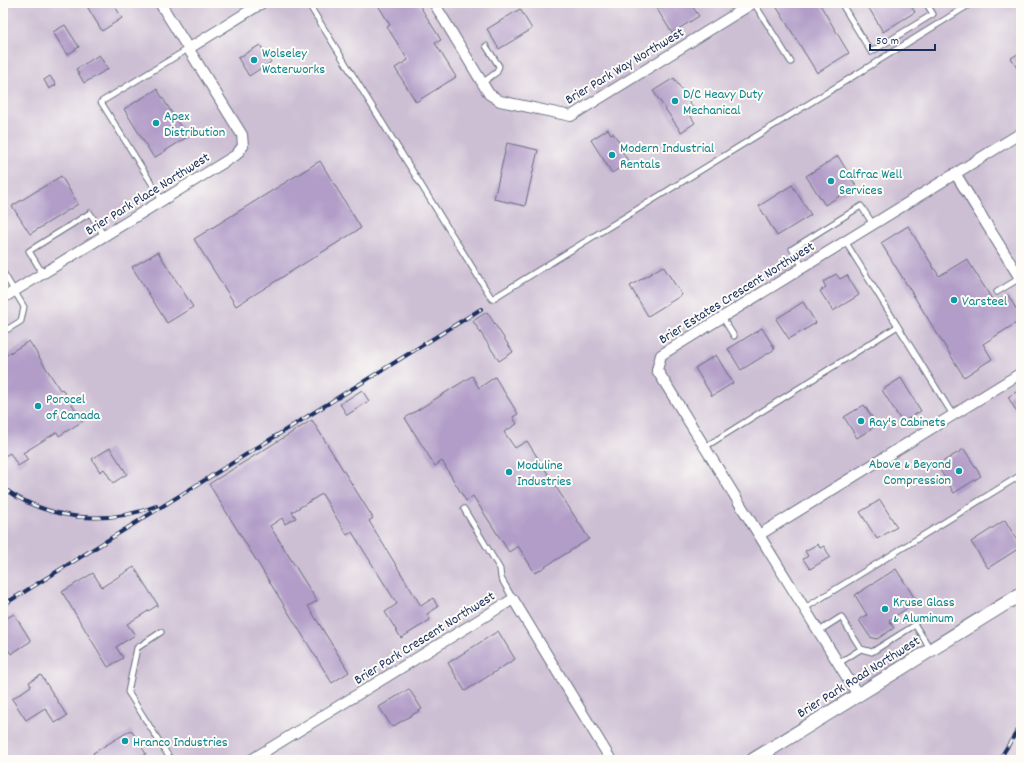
<svg xmlns="http://www.w3.org/2000/svg" width="1024" height="763" font-family="Dekko,sans-serif">
	<style>
		.industrial { fill: #ccbed3 }
		.building { fill: #b29dc8 }
		.lines { fill: none; stroke-linecap: round; stroke-linejoin: round }
		.service-casing { stroke: #666c7e; stroke-width: 7 }
		.minor-casing { stroke: #666c7e; stroke-width: 12 }
		.tertiary-casing { stroke: #666c7e; stroke-width: 15 }
		.service { stroke: #fff; stroke-width: 5 }
		.minor { stroke: #fff; stroke-width: 10 }
		.tertiary { stroke: #fff; stroke-width: 13 }
		.rail-casing { stroke: #1b2f5e; stroke-width: 4 }
		.rail { stroke: #fdfcf7; stroke-width: 2.5; stroke-dasharray: 8; stroke-linecap: butt }
		.culture-dot { fill: #0f9aa8; stroke: #fdfcf7; stroke-width: 1.5 }
		.labels { text-anchor: middle; stroke-width: 4; stroke-linejoin: round; paint-order: stroke }
		.culture-label { font-size: 14px; fill: #0d838f; stroke: #fdfcf7; text-anchor: start }
		.street-label { font-size: 14px; fill: #1b2f5e; stroke: #fdfcf7 }
	</style>
	<rect width="100%" height="100%" fill="#fdfcf7"/>
	<filter id="ink" filterUnits="userSpaceOnUse"><feTurbulence type="fractalNoise" baseFrequency=".025" numOctaves="2"/><feDisplacementMap in="SourceGraphic" scale="8" xChannelSelector="R" yChannelSelector="G"/><feConvolveMatrix kernelMatrix="1 2 1 2 8 2 1 2 1" color-interpolation-filters="sRGB"/></filter>
	<filter id="wash" filterUnits="userSpaceOnUse"><feTurbulence type="fractalNoise" baseFrequency=".012" numOctaves="4" result="noise"/><feDisplacementMap in="SourceGraphic" scale="16" xChannelSelector="R" yChannelSelector="G"/><feGaussianBlur stdDeviation="0.9" result="paint"/><feColorMatrix in="noise" values="0 0 0 0 0 0 0 0 0 0 0 0 0 0 0 0 0 1.4 0 .05"/><feComposite in="paint" operator="in"/></filter>
	<g filter="url(#wash)">
		<rect width="100%" height="100%" fill="#f0dcba"/>
		<path class="industrial" d="M11,3H1021V760H3V8Z"/>
		<g id="blocks">
			<path class="building" d="M85,3H113L122,18L102,31Z
				M382,3H418L441,40L435,43L456,77L416,102L395,68L408,60L387,27L390,25L378,5Z
				M667,3H690L699,16L672,33L657,9Z
				M781,3H819L849,53L817,73L776,6Z
				M866,3H909L915,12L883,32Z
				M520,9L532,29L499,49L487,29Z
				M65,25L79,47L67,55L53,32Z
				M260,45L271,62L249,76L238,58Z
				M1021,52V75L1011,58Z
				M99,55L108,69L84,83L76,69Z
				M50,76L56,85L49,89L44,80Z
				M674,78L696,112L690,115L695,123L681,132L653,91Z
				M157,89L187,137L154,158L124,109Z
				M608,129L611,134L613,133L621,145L619,147L629,162L612,173L591,140Z
				M507,143L538,150L525,206L494,199Z
				M838,156L856,186L825,205L806,176Z
				M320,161L361,228L236,306L194,239Z
				M61,176L78,204L30,234L12,206Z
				M792,185L811,215L777,236L759,206Z
				M908,226L939,276L967,259L995,304L1008,295L1021,317V320L983,344L992,359L964,377L881,243Z
				M158,252L193,307L167,323L132,267Z
				M663,266L682,295L648,316L630,286Z
				M836,274L840,279L847,275L859,295L833,311L820,291L826,287L823,282Z
				M803,302L816,323L789,339L776,319Z
				M487,312L513,352L499,361L473,321Z
				M762,328L775,349L741,370L728,349Z
				M29,341L60,390L62,389L83,421L59,436L57,432L23,453L28,460L18,466L10,453L3,457V357Z
				M716,355L733,383L712,396L695,368Z
				M472,376L479,388L495,377L518,414L513,417L517,424L504,432L515,448L527,441L589,539L535,573L518,546L509,552L473,496L466,501L442,461L435,466L405,418Z
				M901,378L921,411L902,422L882,390Z
				M1021,389V419L1008,397Z
				M362,390L369,401L347,415L340,404Z
				M864,405L877,425L857,438L844,417Z
				M312,420L373,518L369,521L421,606L433,598L438,607L427,614L430,620L401,638L385,612L397,604L352,532L347,535L322,494L292,512L296,518L285,524L282,518L270,526L317,601L308,606L349,672L332,683L209,484Z
				M110,448L127,474L113,483L104,469L100,472L92,459Z
				M964,449L981,476L954,493L937,465Z
				M880,500L897,527L877,539L860,512Z
				M1005,520L1021,547L988,568L971,542Z
				M818,544L820,548L824,546L830,557L810,569L803,559L808,556L805,551Z
				M134,567L158,605L127,624L135,635L116,647L123,658L108,667L62,592L93,573L102,587Z
				M896,569L917,602L889,620L894,628L877,639L870,637L859,620L867,615L855,595Z
				M14,614L31,641L11,654L3,641V620Z
				M498,631L515,659L465,691L448,663Z
				M41,675L67,716L55,723L45,708L26,720L12,699L31,686L29,682Z
				M409,689L422,709L392,727L379,707Z
				M131,730L146,754L137,760H97L93,753Z"/>
		</g>
	</g>
	<g filter="url(#ink)">
		<use href="#blocks" fill-opacity="0" stroke="#666c7e" stroke-width="1"/>
		<g class="lines">
			<g class="service-casing">
				<path id="service" d="M308,3L492,299L972,3
					M735,3L740,11
					M754,3L791,62
					M841,3L871,52L933,14L926,3
					M482,83L497,72L499,66L486,46
					M162,200L101,102L188,49
					M845,241L953,415
					M803,267L792,249L861,206L873,224
					M3,272L24,307L21,321L3,332
					M43,274L29,251L90,213L104,236
					M997,292L1020,278
					M722,317L734,336
					M705,447L898,326
					M464,509L500,569L501,578L513,599
					M805,608L1021,475
					M819,631L841,617L861,649L872,652L915,625L931,650
					M161,632L137,648L128,692L171,760
					M839,663L861,649"/>
			</g>
			<g class="minor-casing">
				<path id="minor" d="M434,3L489,94L500,101L571,116L753,3
					M188,49L262,3
					M955,173L1021,280
					M3,298L236,155L243,146L242,135L160,3
					M759,535L1021,373
					M858,695L657,370L661,355L1021,133
					M251,760L513,599L611,760"/>
			</g>
			<g class="tertiary-casing">
				<path id="tertiary" d="M753,760L1021,594"/>
			</g>
			<use href="#service" class="service"/>
			<use href="#minor" class="minor"/>
			<use href="#tertiary" class="tertiary"/>
			<g class="rail-casing">
				<path id="rail" d="M3,488C48,520 104,526 156,506
					M3,605L481,309
					M999,760L1021,725"/>
			</g>
			<use href="#rail" class="rail"/>
		</g>
	</g>
	<g class="culture-dot">
		<circle cx="254" cy="60" r="4"/>
		<circle cx="675" cy="101" r="4"/>
		<circle cx="156" cy="123" r="4"/>
		<circle cx="612" cy="155" r="4"/>
		<circle cx="831" cy="181" r="4"/>
		<circle cx="954" cy="300" r="4"/>
		<circle cx="38" cy="406" r="4"/>
		<circle cx="861" cy="421" r="4"/>
		<circle cx="959" cy="471" r="4"/>
		<circle cx="509" cy="472" r="4"/>
		<circle cx="885" cy="609" r="4"/>
		<circle cx="125" cy="741" r="4"/>
	</g>
	<g class="labels">
		<g class="culture-label">
			<text x="262" y="57">Wolseley<tspan x="262" dy="16">Waterworks</tspan></text>
			<text x="683" y="98">D/C Heavy Duty<tspan x="683" dy="16">Mechanical</tspan></text>
			<text x="164" y="120">Apex<tspan x="164" dy="16">Distribution</tspan></text>
			<text x="620" y="152">Modern Industrial<tspan x="620" dy="16">Rentals</tspan></text>
			<text x="839" y="178">Calfrac Well<tspan x="839" dy="16">Services</tspan></text>
			<text x="962" y="305">Varsteel</text>
			<text x="46" y="403">Porocel<tspan x="46" dy="16">of Canada</tspan></text>
			<text x="869" y="426">Ray's Cabinets</text>
			<text x="951" y="468" text-anchor="end">Above &amp; Beyond<tspan x="951" dy="16">Compression</tspan></text>
			<text x="517" y="469">Moduline<tspan x="517" dy="16">Industries</tspan></text>
			<text x="893" y="606">Kruse Glass<tspan x="893" dy="16">&amp; Aluminum</tspan></text>
			<text x="133" y="746">Hranco Industries</text>
		</g>
		<g class="street-label">
			<text transform="translate(624 65) rotate(-31)" y="5">Brier Park Way Northwest</text>
			<text transform="translate(147 193) rotate(-32)" y="5">Brier Park Place Northwest</text>
			<text transform="translate(736 292) rotate(-32)" y="5">Brier Estates Crescent Northwest</text>
			<text transform="translate(424 637) rotate(-32)" y="5">Brier Park Crescent Northwest</text>
			<text transform="translate(858 676) rotate(-32)" y="5">Brier Park Road Northwest</text>
		</g>
	</g>
	<rect width="1024" height="763" fill="none" stroke="#fdfcf7" stroke-width="16"/>
	<path d="M870 44v6h65v-6" fill="none" stroke="#1b2f5e" stroke-width="2"/>
	<text x="876" y="44" font-size="12" fill="#1b2f5e" stroke="#fdfcf7" stroke-width="3" paint-order="stroke">50 m</text>
</svg>
